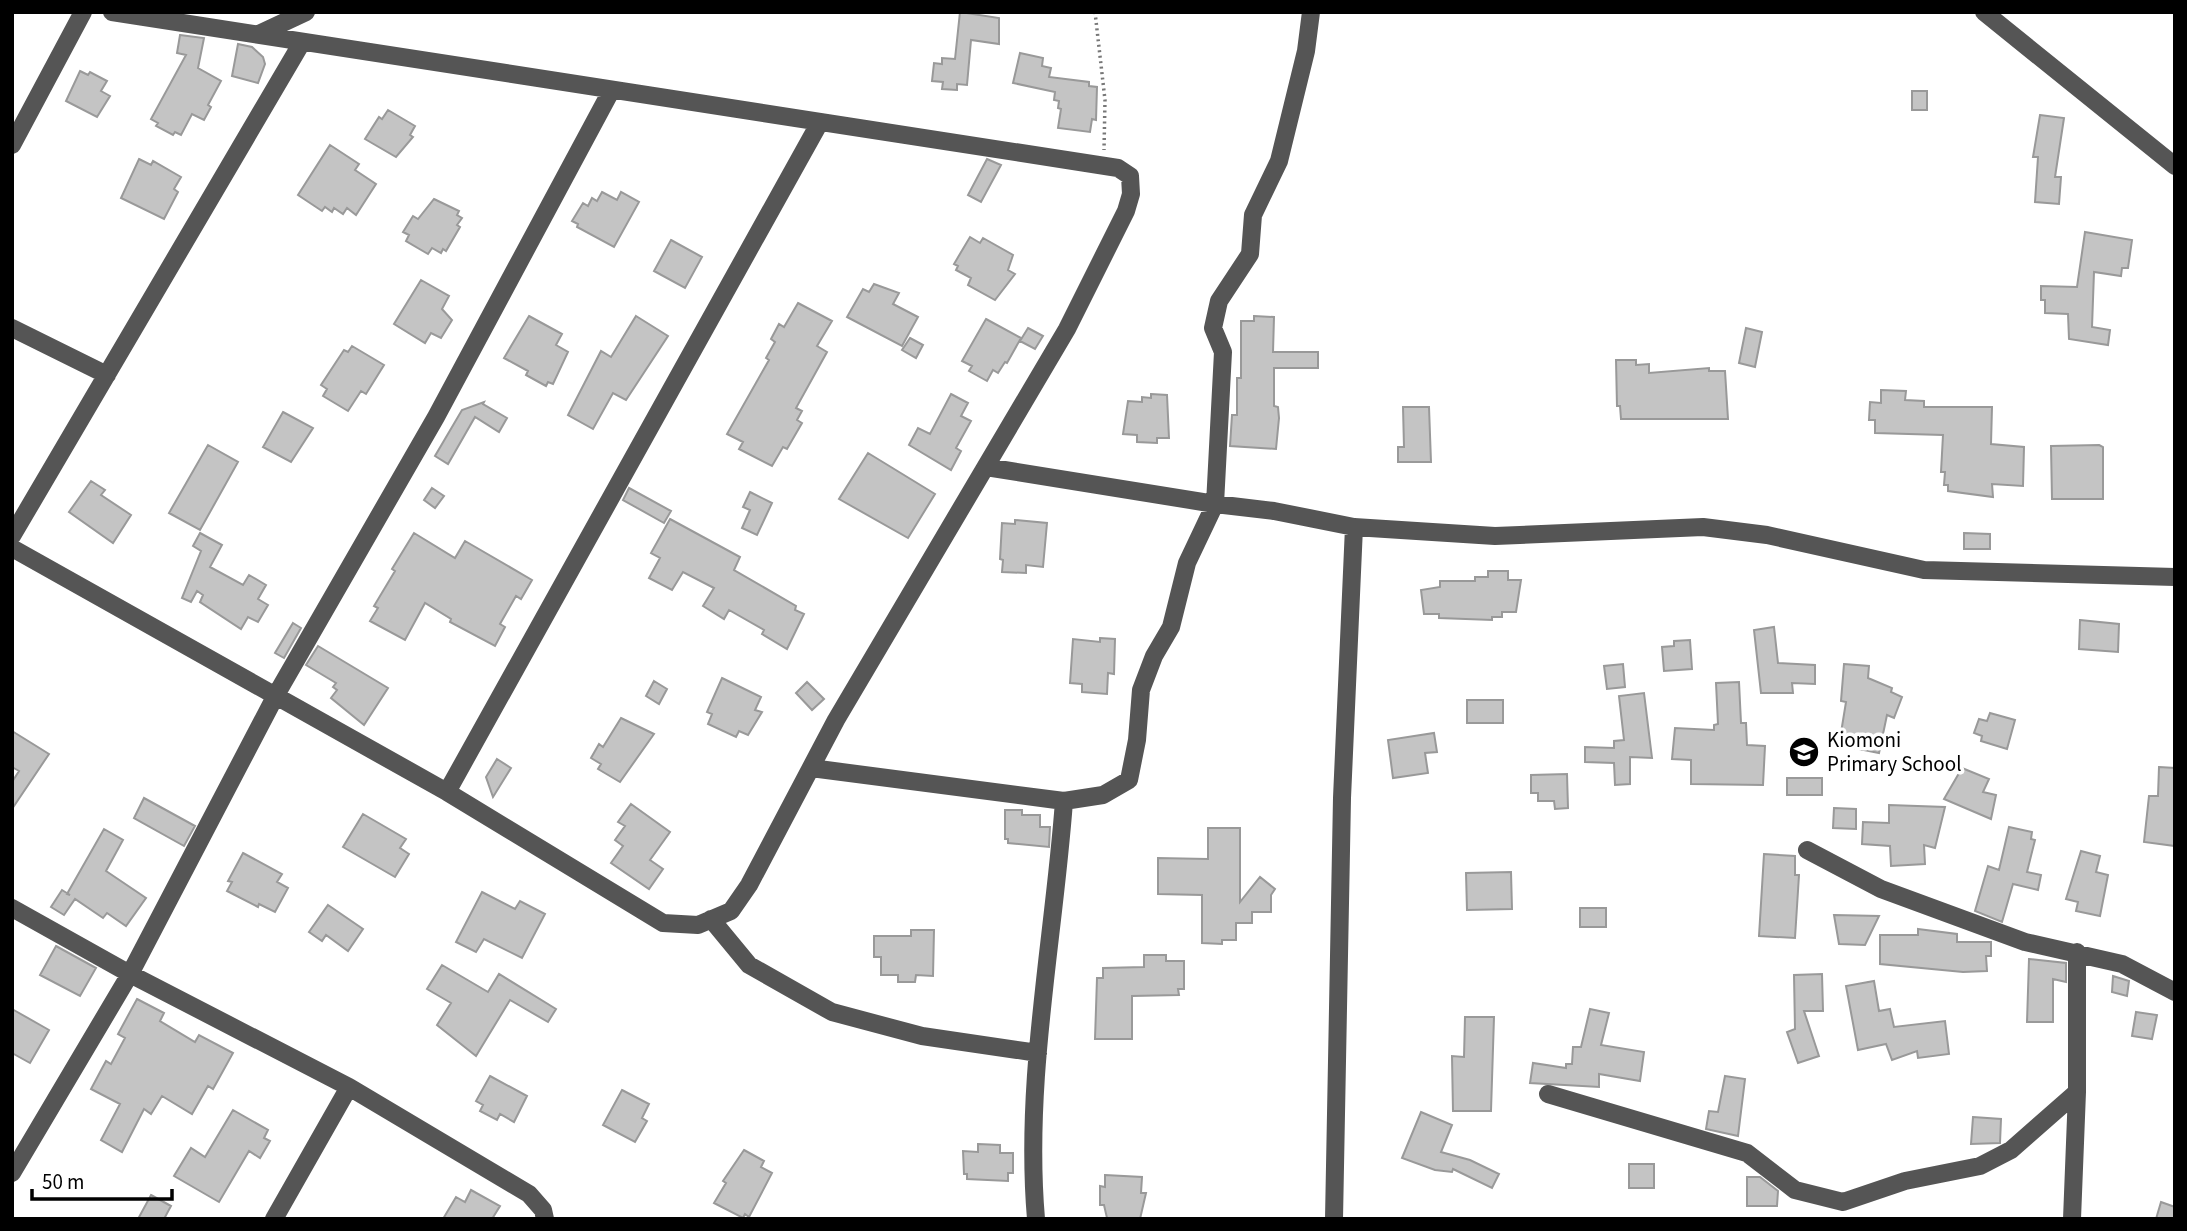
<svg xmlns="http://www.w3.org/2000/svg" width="2187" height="1231" font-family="'Source Sans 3',sans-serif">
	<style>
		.building { fill: #c4c4c4; stroke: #999; stroke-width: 2 }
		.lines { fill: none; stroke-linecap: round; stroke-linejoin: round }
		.path { stroke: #777; stroke-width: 3.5; stroke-dasharray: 2 3.5; stroke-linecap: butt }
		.minor { stroke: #555; stroke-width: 18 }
		.labels { text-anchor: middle; stroke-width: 7; stroke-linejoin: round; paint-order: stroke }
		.poi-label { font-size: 21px; fill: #000; stroke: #fff; text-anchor: start }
	</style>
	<rect width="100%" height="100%" fill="#fff"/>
	<path class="building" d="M960,12L999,18V44L971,40L967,85L957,84V90L942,89L943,82L932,81L934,63L942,64V58L955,59Z
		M180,35L204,38L198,68L221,81L208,105L211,107L204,120L192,114L181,135L175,132L173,135L156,126L158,123L151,119L186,55L177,53Z
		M238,44L252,47L263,57L265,64L258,83L232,76Z
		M1020,53L1043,58L1042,66L1051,68L1049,77L1089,82V86L1097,87L1096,120L1092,119L1090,132L1058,128L1061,109L1058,108L1059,101L1054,100L1055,92L1013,83Z
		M80,71L88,75L90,72L107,81L101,91L110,96L97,117L66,101Z
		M1912,91H1927V110H1912Z
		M388,110L415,126L410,135L413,137L396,157L365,139L379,117L382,119Z
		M2040,115L2064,118L2055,177H2061L2059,204L2035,202L2038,157H2033Z
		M330,145L359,164L355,170L376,184L356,215L347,208L343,214L334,208L332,212L325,207L322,211L298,195Z
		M139,159L151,165L153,161L181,177L174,189L178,192L164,219L121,198Z
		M987,159L1001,165L981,202L968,195Z
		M602,192L617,200L621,192L639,202L614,247L577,227L578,224L572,221L583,203L588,206L592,198L597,201Z
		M434,199L459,211L457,215L462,218L457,225L460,227L446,251L443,249L441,253L432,248L428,254L406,241L409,235L403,232L413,216L418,219Z
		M2085,232L2132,240L2128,268H2122L2121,276L2094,272L2092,327L2110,330L2108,345L2069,339L2068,314L2045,313V300H2041V286L2077,287Z
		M970,237L980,243L983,238L1013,255L1008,270L1015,274L995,300L968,285L971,278L956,270L958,266L954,264Z
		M671,240L702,257L685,288L654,271Z
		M421,280L449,296L442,309L452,320L441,338L431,333L425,343L394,324Z
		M874,284L899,293L893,304L918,317L902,346L847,317L863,289L869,292Z
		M798,303L832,321L817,346L827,352L796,408L802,411L797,420L802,423L787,449L783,447L772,466L739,449L743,442L727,434L769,360L766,358L775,342L771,339L779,324L784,327Z
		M529,316L562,334L556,345L568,352L553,384L548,382L546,386L526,375L528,371L504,358Z
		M636,316L668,336L626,400L613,393L593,429L568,415L601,351L611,357Z
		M1254,316L1274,317L1273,352H1318V368H1274V406L1278,407L1279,418L1276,449L1230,446L1232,415H1237V378H1241V321H1254Z
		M986,319L1021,338L1007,363L1005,362L998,373L993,370L987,381L969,371L972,366L962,361Z
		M1028,328L1043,336L1035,349L1020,341Z
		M1746,328L1762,332L1755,367L1739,363Z
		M910,338L923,345L916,358L902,350Z
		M352,346L384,365L366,394L361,391L348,411L323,396L327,389L321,385L344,350L348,352Z
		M1616,360H1636V365L1649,364V373L1709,368V371H1725L1728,419H1621L1620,406H1617Z
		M1881,390L1906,391L1905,400L1924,401V407H1992L1991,444L2024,447L2023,486L1992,484L1993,497L1948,491V485H1944L1945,472H1941L1943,435L1875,433V420H1869L1870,402L1881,403Z
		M951,394L968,403L961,416L971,421L956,448L961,451L951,470L909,445L918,428L930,434Z
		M1151,394L1167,395L1169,438H1157V443L1137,442V435L1123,434L1128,401L1142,402V397L1151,398Z
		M484,402L483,404L507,418L499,432L475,417L448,464L435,456L462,410Z
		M1403,407H1429L1431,462H1398V447H1404Z
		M283,412L313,428L291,462L263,447Z
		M208,445L238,462L200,530L169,513Z
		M2099,445L2103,447V499H2052L2051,446Z
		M868,453L935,494L908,538L839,499Z
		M91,481L105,490L101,495L131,515L113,543L69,512Z
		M432,488L444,496L435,508L424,500Z
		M629,488L671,511L664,523L623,500Z
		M750,492L772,503L757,535L742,528L750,510L743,507Z
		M670,519L740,557L734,570L796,606L795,610L804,614L787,649L762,634L764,630L729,610L724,619L703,606L714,588L683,572L672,590L649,578L660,558L651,553Z
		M1015,520L1047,523L1043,567L1026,565V573L1002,572L1003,560L1000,559L1002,523L1015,524Z
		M200,533L222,545L210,567L243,585L249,575L266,585L258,599L268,605L258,622L248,617L241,629L200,602L203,595L197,591L191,602L182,598L201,551L193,546Z
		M414,533L455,558L465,541L532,580L521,599L516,596L500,624L505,627L495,646L450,622L451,619L425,603L405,640L370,621L378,608L374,606L395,571L392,569Z
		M1964,533L1990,534V549H1964Z
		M1488,571H1508V580H1521L1516,612H1502V617H1492V620L1439,618V614H1424L1421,590L1440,587V581H1475V577H1488Z
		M2080,620L2119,624L2118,652L2079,649Z
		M293,623L301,628L284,658L275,653Z
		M1774,627L1778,663L1815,665V684L1792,683L1793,693H1761L1754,630Z
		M1100,638L1115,639L1114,674L1108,673L1107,694L1082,692V684L1070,683L1073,639L1100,642Z
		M1690,640L1692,669L1664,671L1662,647L1674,646V641Z
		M318,646L388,688L364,725L331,698L337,690L333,687L336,683L306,665Z
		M1623,664L1625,687L1607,689L1604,666Z
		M1844,664L1869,666L1868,678L1892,688L1891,692L1902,697L1894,718L1887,715L1879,753L1839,745L1846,702L1841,701Z
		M722,678L761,697L755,710L762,712L748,735L739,731L736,737L708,724L712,714L707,712Z
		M654,681L667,689L659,704L646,696Z
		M807,682L824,699L812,710L796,693Z
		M1739,682L1741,723H1746L1747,745L1765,746L1763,785L1691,784V760L1672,759L1675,728L1714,730V725L1718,724L1716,683Z
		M1644,693L1652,758L1630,757V784L1615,785L1614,763L1585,762V747L1614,748V741L1624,740L1619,696Z
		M1467,700H1503V723H1467Z
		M1990,713L2015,720L2007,749L1981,741L1982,736L1974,733L1979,719L1987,721Z
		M621,718L654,734L620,782L598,769L601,764L591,758L599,744L603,747Z
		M12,731L49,754L12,809V782L19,771L12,767Z
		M1434,733L1437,752L1425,753L1428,773L1393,778L1388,740Z
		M497,759L511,768L493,797L486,777Z
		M2159,767L2175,768V846L2144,842L2149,796H2158Z
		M1962,768L1989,779L1983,792L1996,795L1991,819L1944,799Z
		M1567,774L1568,808L1555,809L1554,801H1538V793H1531V775Z
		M1787,778H1822V795H1787Z
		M144,798L195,826L184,846L134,818Z
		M631,804L670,832L650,860L663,869L649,889L611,863L623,846L615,840L625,826L618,822Z
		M1889,805L1945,807L1935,848L1924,845L1925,864L1891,866L1890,846L1862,844L1863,822L1889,823Z
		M1834,808L1856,809V829L1833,828Z
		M1005,810H1022V815H1040V827H1050L1049,847L1008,843V839H1005Z
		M363,814L406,839L400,848L409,854L395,877L343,847Z
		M2009,827L2032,832L2031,839L2035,840L2027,872L2041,875L2038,890L2013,884L2002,922L1975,911L1988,866L1999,870Z
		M1208,828H1240V902L1260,877L1275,889L1271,895V912H1252V923H1236V940H1222V944L1202,943V895L1158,894V858L1208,859Z
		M104,829L123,840L106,871L146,898L126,926L107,913L103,918L75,899L64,915L51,907L62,890L70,895L67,894Z
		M2081,851L2100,856L2096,872L2108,875L2100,916L2076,911L2078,902L2066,899Z
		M243,853L282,874L277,882L288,888L275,912L259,904L258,907L227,891L232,882L228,881Z
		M1764,854L1795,856V875H1799L1795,938L1759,936Z
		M1511,872L1512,909L1467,910L1466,873Z
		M482,892L515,909L520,901L545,914L522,958L484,939L476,952L456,942Z
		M328,905L363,929L348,951L326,935L322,941L309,932Z
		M1580,908H1606V927H1580Z
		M1834,915L1879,916L1865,945L1839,944Z
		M1918,929L1957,934V942H1991V956H1986L1987,971L1963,972L1880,964V935H1918Z
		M911,930H934L933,976L916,975L915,982H898V975H881V957H874V936H911Z
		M56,946L96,968L80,996L40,975Z
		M1144,955H1166V961H1184V989H1178L1179,995L1132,996V1039H1095L1097,978H1103V968L1144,967Z
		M2029,959L2066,963V982L2053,979V1022H2027Z
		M442,965L488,992L499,974L556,1009L548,1022L510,1000L476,1056L437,1025L451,1003L427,989Z
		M1822,974L1823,1011H1804L1819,1056L1798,1063L1787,1032L1795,1029L1794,975Z
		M2113,976L2129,981L2127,996L2112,992Z
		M1874,981L1879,1011L1890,1009L1894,1027L1945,1021L1949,1054L1918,1058L1917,1051L1892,1060L1886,1044L1858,1050L1846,986Z
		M137,999L164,1013L160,1021L195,1042L199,1035L233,1053L213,1089L208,1086L192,1114L162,1096L151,1114L144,1109L122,1152L101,1140L120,1104L91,1089L106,1061L111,1064L125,1038L118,1034Z
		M12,1009L49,1030L30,1063L12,1053Z
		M1590,1009L1609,1013L1601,1045L1644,1052L1640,1081L1599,1074V1087L1530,1083L1533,1063L1566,1068V1064H1572L1573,1047H1581Z
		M2136,1012L2157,1015L2152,1039L2132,1036Z
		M1465,1017H1494L1491,1111H1453L1452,1056L1464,1057Z
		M490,1076L527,1096L514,1122L500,1114L497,1120L480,1111L483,1105L476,1101Z
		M1725,1076L1745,1079L1738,1136L1706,1129L1709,1111L1718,1112Z
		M622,1090L649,1104L642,1118L647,1121L635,1142L603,1125Z
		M233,1110L268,1130L264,1138L270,1141L260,1158L249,1151L219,1202L174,1176L191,1148L205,1157Z
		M1421,1112L1452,1125L1441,1152L1470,1160L1499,1174L1492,1188L1453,1169L1452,1172L1435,1170L1402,1158Z
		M1973,1117L2001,1119L2000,1143L1971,1144Z
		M978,1144L1000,1145V1153H1013V1173H1008V1181L967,1179V1174H964L963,1151L978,1152Z
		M744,1150L764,1161L761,1167L772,1173L749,1217L745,1214L743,1218L714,1203L726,1183L723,1181Z
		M1629,1164H1654V1188H1629Z
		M1105,1175L1142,1177L1141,1193H1146L1140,1219L1107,1218L1104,1205H1100V1186L1105,1187Z
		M1747,1177H1760L1778,1191L1777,1206H1747Z
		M471,1190L500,1206L492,1219H443L456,1197L465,1202Z
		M151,1195L171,1206L164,1219H138Z
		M2161,1202L2175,1207V1219H2156Z"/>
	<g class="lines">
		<path class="path" d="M1095,12L1105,100L1104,150"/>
		<path class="minor" d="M1984,12L2175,166
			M259,34L306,12
			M12,145L83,12
			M12,328L107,375
			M986,467L1215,504L1274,511L1354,527L1495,536L1703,527L1767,535L1924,570L2175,577
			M12,536L301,44
			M12,548L447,792L663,923L698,925L731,911L749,885L836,720L1067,329L1126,211L1131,194L1130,176L1118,168L112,12
			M811,768L1064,801L1103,795L1129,780L1137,740L1141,690L1154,656L1171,627L1187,563L1215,504L1223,352L1213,328L1219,301L1250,254L1253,215L1279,161L1306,51L1311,12
			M447,792L820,122
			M1807,850L1881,889L2025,942L2122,964L2175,992
			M12,908L130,974L349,1087L529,1194L543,1210L545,1219
			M711,919L749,965L832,1012L922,1036L1038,1053
			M1548,1094L1747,1153L1795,1190L1843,1202L1905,1181L1980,1166L2011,1150L2077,1092
			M12,1173L130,974L276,695L436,417L611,91
			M274,1219L349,1087
			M1036,1219C1024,1080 1054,939 1064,801
			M1334,1219L1342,798L1354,527
			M2072,1219L2077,1092V952"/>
	</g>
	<defs>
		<g id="school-disc" transform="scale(1.575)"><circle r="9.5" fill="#000" stroke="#fff"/><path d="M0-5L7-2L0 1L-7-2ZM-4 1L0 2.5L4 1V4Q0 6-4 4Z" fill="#fff"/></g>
	</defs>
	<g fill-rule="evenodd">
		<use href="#school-disc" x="1804" y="752"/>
	</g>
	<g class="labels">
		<g class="poi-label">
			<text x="1827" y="747">Kiomoni<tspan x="1827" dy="24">Primary School</tspan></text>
		</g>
	</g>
	<rect width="2187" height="1231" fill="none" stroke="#000000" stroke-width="28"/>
	<path d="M32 1189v10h140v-10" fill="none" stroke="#000000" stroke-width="3.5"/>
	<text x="42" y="1189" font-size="21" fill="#000000" stroke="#ffffff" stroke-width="5" paint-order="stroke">50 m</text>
</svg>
